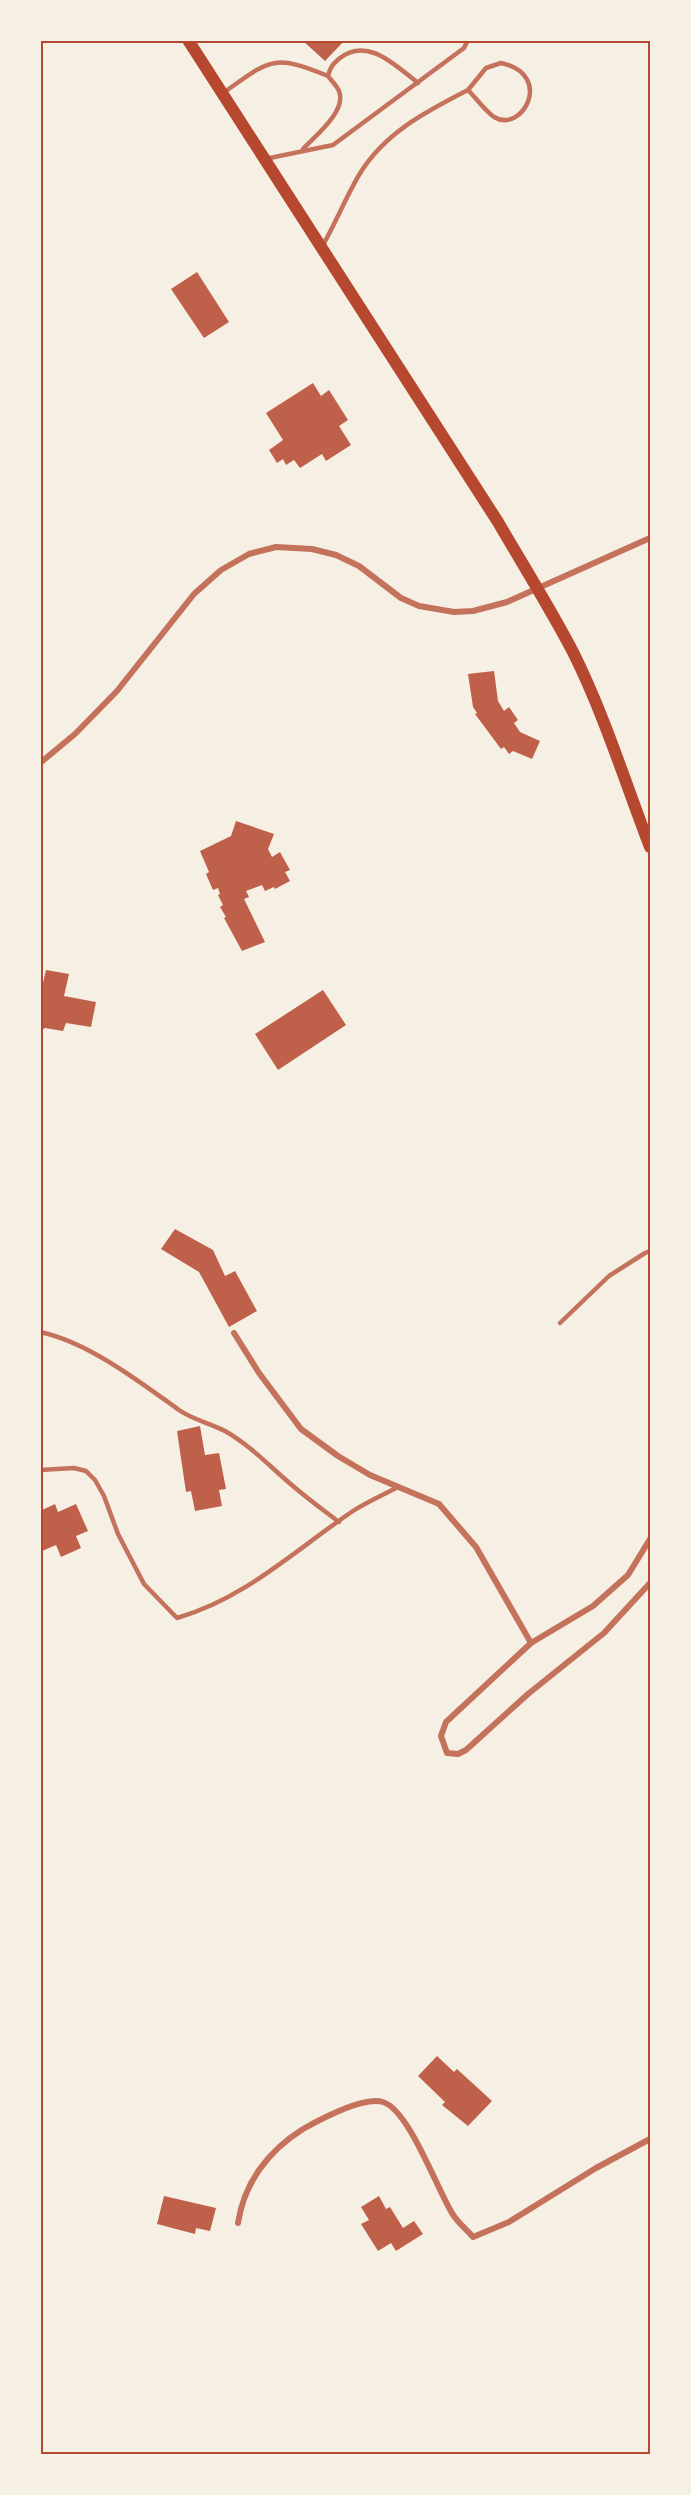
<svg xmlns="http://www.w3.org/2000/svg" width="691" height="2495" font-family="'Asap Condensed',sans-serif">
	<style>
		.building { fill: #bf614a }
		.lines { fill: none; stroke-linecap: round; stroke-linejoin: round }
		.service { stroke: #c5725c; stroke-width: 4.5 }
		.minor { stroke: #c5725c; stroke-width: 6 }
		.secondary { stroke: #b5482f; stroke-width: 12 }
		.neatline { fill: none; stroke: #b5482f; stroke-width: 2 }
	</style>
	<rect width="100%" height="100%" fill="#f6efe4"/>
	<path class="building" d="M302,40H345L325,61Z
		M197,272L229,322L204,338L171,289Z
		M313,383L321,396L329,390L348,420L339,426L351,445L326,461L322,454L300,468L294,460L286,465L283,459L277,463L269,450L283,440L266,413Z
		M494,671L498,701L504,711L509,707L518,720L514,723L520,732L540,741L532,759L513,751L509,754L504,747L501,749L475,714L477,713L473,707L468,674Z
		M236,821L274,834L268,849L272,857L280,852L290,870L285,872L290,881L275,889L274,887L265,891L262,885L246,891L249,897L244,899L265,942L242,951L224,918L226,917L220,907L223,905L218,895L220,894L218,888L213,890L206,874L209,872L200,851L231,836Z
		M46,970L69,974L64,996L96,1002L91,1027L66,1023L63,1031L45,1028L40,1031V983H43Z
		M323,990L346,1025L278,1070L255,1034Z
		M175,1229L213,1250L225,1276L235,1271L257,1311L229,1327L199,1272L161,1249Z
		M200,1426L205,1455L219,1453L226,1489L219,1490L222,1506L195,1511L191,1491L186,1492L177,1431Z
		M55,1504L58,1512L76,1504L88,1531L76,1536L81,1548L61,1557L56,1545L40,1552V1520L42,1519L40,1511Z
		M437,2056L454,2072L457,2069L492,2101L468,2126L442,2105L445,2102L418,2076Z
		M164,2196L216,2208L210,2231L196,2228L195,2234L157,2224Z
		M379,2196L386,2209L390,2207L403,2228L414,2221L423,2234L396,2251L391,2243L378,2251L361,2224L369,2220L361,2207Z"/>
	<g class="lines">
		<path class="service" d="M501,63C555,75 522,134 494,117C485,111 476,98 468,90L486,68Z
			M223,93C270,60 272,53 328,76
			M303,149C315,136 347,111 339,91C337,86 331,80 328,76C330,67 333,64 340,58C368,36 397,67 418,83
			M265,159L333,145L464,48L468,40
			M323,245C336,222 346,197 359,175C384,133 427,111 468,90
			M560,1323L609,1276L645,1253L650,1251
			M40,1332C88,1342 140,1382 179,1410C193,1420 210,1423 225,1431C253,1447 274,1471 299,1491C312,1502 326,1512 339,1522
			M40,1470L74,1468L86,1471L95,1480L104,1496L118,1534L144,1584L177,1618C246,1598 295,1550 353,1511C367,1502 383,1495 398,1487"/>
		<path class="minor" d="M40,763L75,734L117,691L194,594L221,570L249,554L276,547L312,549L336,555L359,566L401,598L419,606L454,612L473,611L507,602L650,538
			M234,1333L259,1373L301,1429L338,1456L370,1475L439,1504L476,1547L531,1643
			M650,1539L628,1575L593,1606L531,1643L446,1722L441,1736L447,1753L458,1754L466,1750L528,1694L604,1633L650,1583
			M238,2223C244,2183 268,2151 303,2129C321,2119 363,2096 383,2102C409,2110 437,2189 452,2213C457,2222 466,2229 473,2237L509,2222L596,2168L650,2139"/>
		<path class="secondary" d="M188,40L498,522C523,565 550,608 573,652C604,714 625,782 650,847"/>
	</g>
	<rect width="691" height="2495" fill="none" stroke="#f6efe4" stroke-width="84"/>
	<rect x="42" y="42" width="607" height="2411" class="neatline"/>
</svg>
